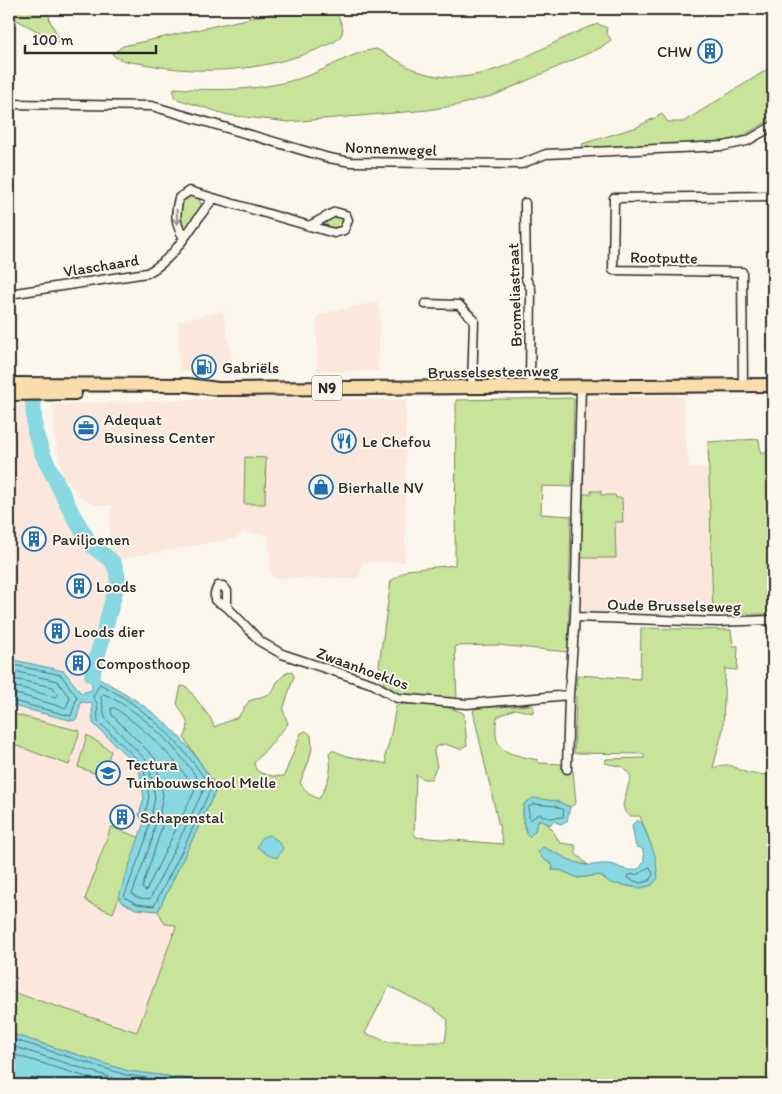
<svg xmlns="http://www.w3.org/2000/svg" width="782" height="1094" font-family="Itim,sans-serif">
	<style>
		.built { fill: #fbe7dc }
		.green { fill: #c8e39a; stroke: #7a8762; fill-rule: evenodd }
		.water { fill: #87d8e1; stroke: #629398 }
		.lines { fill: none; stroke-linecap: round; stroke-linejoin: round }
		.shore { stroke: #507074; stroke-width: 1 }
		.river { stroke: #87d8e1; stroke-width: 16 }
		.minor-casing { stroke: #2b2b2b; stroke-width: 11 }
		.primary-casing { stroke: #2b2b2b; stroke-width: 16 }
		.minor { stroke: #fbf7ec; stroke-width: 8 }
		.primary { stroke: #f9deab; stroke-width: 12 }
		.oneway { stroke: #93918c }
		.labels { text-anchor: middle; stroke-width: 4; stroke-linejoin: round; paint-order: stroke }
		.shield { fill: #fbf7ec; stroke: #696865; stroke-width: 1 }
		.shield-label { font-size: 15px; font-weight: bold; fill: #2b2b2b }
		.poi-label { font-size: 16px; fill: #2b2b2b; stroke: #fbf7ec; text-anchor: start }
		.street-label { font-size: 16px; fill: #2b2b2b; stroke: #fbf7ec }
	</style>
	<rect width="100%" height="100%" fill="#fbf7ec"/>
	<filter id="ink" filterUnits="userSpaceOnUse"><feTurbulence type="fractalNoise" baseFrequency=".02" numOctaves="2"/><feDisplacementMap in="SourceGraphic" scale="10" xChannelSelector="R" yChannelSelector="G"/><feConvolveMatrix kernelMatrix="1 2 1 2 8 2 1 2 1" color-interpolation-filters="sRGB"/></filter>
	<g filter="url(#ink)">
		<path class="built" d="M377,302L380,315L378,371H317V315Z
			M223,311L234,371H179L178,321Z
			M669,395L682,397L689,468H709L713,614L582,612L580,577L586,400L593,398Z
			M249,397L406,400L405,562H363L359,578H273L270,568L269,535L243,533L236,538L120,559L110,556L109,531L112,505H95L80,497L75,489L63,477L55,438L54,412L51,405Z
			M33,402L35,429L52,477L91,545L99,552L112,559L117,568L118,581L92,675L125,692L147,708L183,740L196,757L176,927L137,1033L9,991V404Z"/>
		<path class="green" d="M9,9H48L50,21L60,40L58,42L9,16Z
			M292,9H334C337,16 345,26 342,33C339,42 328,44 321,48C265,71 203,76 144,64C134,62 119,62 112,54L123,46Z
			M598,24L607,28L606,32L611,40L600,48L495,95L458,105L428,110L289,122L228,115L174,98V88C220,91 263,91 307,76C330,68 352,52 376,49C392,56 406,68 424,73C487,92 542,42 598,24Z
			M773,66V118L743,136L721,142L583,148L582,144L637,127L662,114L668,122H683Z
			M190,195L199,198L201,206L187,228L182,229L180,225V203Z
			M334,215L343,218L341,226L336,229L323,225L322,222Z
			M574,398L572,487L542,486L541,514L571,516L568,652L497,645L455,646L457,701L401,695L384,684L379,665L391,581L407,570L455,565L456,400Z
			M759,439L761,454L773,450V614H713L708,442Z
			M245,457L266,458L265,504H244Z
			M591,491H601V495H615L616,498H622L623,522H615L616,558H581L583,494H591Z
			M641,628L731,630L733,646H738L737,670L725,669L723,729L713,768C733,761 731,768 748,773C755,775 765,774 773,775V1085H235L128,1071L9,1033V991L137,1032L176,927L175,925L165,924L158,911L217,788L184,738C192,724 185,717 177,704L181,686L187,687L211,719L214,727L238,717L249,701L272,693L277,682L288,671L292,672L294,676L283,710L288,724L254,763L256,770C263,775 274,777 284,776L301,733L306,731L311,735L312,748L309,761L300,783L309,794L319,799C328,783 333,771 329,753L332,750L347,756L387,764L385,756L390,739L396,706C404,701 457,706 464,714L467,745L460,749L445,744L435,747L434,752L437,766L431,779H424L416,775L414,833L416,837L503,844L473,711L476,708L533,705V713L515,709L497,717C491,754 508,753 538,760L539,763L562,764V770L573,771L576,803L570,807L556,801L524,804C522,814 523,827 529,836L534,832L539,819C551,824 554,833 560,843L575,845L576,854L588,865L572,862L543,847V859L553,865L552,870H560L578,878L600,875C612,884 638,891 652,885C665,869 646,835 640,816H630L625,812L623,805L631,776L623,767L605,763L606,759L644,758V754L574,753L577,675L640,679ZM389,986L434,1009L448,1020L445,1042H388L365,1033Z
			M9,713L80,731L69,765L9,743Z
			M87,735L111,751L102,776L78,767Z
			M111,827L141,838L113,913L89,903L85,899Z"/>
		<path class="water" d="M9,659L64,671L81,693L92,690V675C125,692 158,712 183,741C196,755 206,772 217,788L158,911L136,909L121,902L119,896L144,822L139,815L144,798L139,768L93,723L92,703L81,702L77,718L74,721L9,705Z
			M533,798L556,801L570,807L567,821L561,824L553,821L550,825L539,819L534,832L529,837C523,827 522,814 524,804Z
			M637,820L642,823L655,855L658,878L652,885L640,888L610,883L600,875L578,878L560,870H552L553,865L543,859L538,852L543,847C557,853 570,862 586,865C593,866 601,863 609,864C615,864 619,868 624,869C640,874 648,863 642,848L636,847L632,825Z
			M270,835L278,841L283,848L277,858L268,855L257,847L262,837Z
			M9,1033L128,1071L235,1085H9Z"/>
		<g class="lines">
			<path class="shore" d="M9,664L61,675L77,697L71,716L9,700
				M9,670L57,681L70,698L66,708L20,695L9,694
				M9,678L53,687L58,695L55,697L22,688L9,687
				M100,684C147,708 183,744 211,788L184,847L154,906L137,904L124,897L146,839L149,822L145,814L149,797L143,765L98,721L97,703L93,697Z
				M104,694C146,714 180,750 204,789L150,899L138,898L132,894L152,840L155,824L152,813L155,797L148,762L105,718L101,697Z
				M115,708C147,731 175,756 195,790L146,891L142,888L162,827L160,811L163,795L155,758L112,715L111,709Z
				M534,804L555,806L564,810L563,817L549,818L539,814L530,820L528,808Z
				M650,867L653,874L649,881L640,883L627,878L628,875L638,874Z
				M9,1038L126,1075L198,1085
				M9,1045L125,1082L151,1085
				M9,1053L112,1085"/>
			<path class="river" d="M33,402L35,432L43,455L74,517L91,545C107,560 116,556 118,581L92,675"/>
			<g class="minor-casing">
				<path id="minor" d="M9,104L152,106L329,158L351,162L521,164L546,154L724,146L747,141L773,126
					M525,203L526,279L531,289L530,386
					M184,238C175,225 175,213 179,198L189,191L334,233L344,230L348,220L346,215L335,212L309,226
					M9,294L147,273C178,257 191,224 213,199
					M425,304L459,305L474,320L472,387
					M743,385L742,272L613,270L614,198L773,196
					M227,607V591L223,586H218L215,593V600L227,607L261,642L282,654L373,684L397,698L467,704L569,695
					M575,617L718,622L773,620
					M567,769L569,695L575,617L581,386"/>
			</g>
			<g class="primary-casing">
				<path id="primary" d="M9,384L188,385L218,389L773,385
					M9,394L75,393"/>
			</g>
			<use href="#minor" class="minor"/>
			<use href="#primary" class="primary"/>
		</g>
		<defs><path id="oneway-shaft" d="M-6 0H5M1.5-3L5.5 0L1.5 3" fill="none" stroke-width="1.6" stroke-linecap="round" stroke-linejoin="round" transform="scale(1.25)"/></defs>
		<use class="oneway" href="#oneway-shaft" transform="translate(177 217) rotate(87)"/>
	</g>
	<defs>
		<g id="building-ring" transform="scale(1.25)"><circle r="9.5" fill="#fbf7ec" stroke="#1f6fb2" stroke-width="1.5"/><path d="M-4-6H4V6H1V3H-1V6H-4ZM-2.5-4.3h1.7v1.8h-1.7ZM.8-4.3h1.7v1.8H.8ZM-2.5-1h1.7V.8h-1.7ZM.8-1h1.7V.8H.8Z" fill="#1f6fb2"/></g>
		<g id="fuel-ring" transform="scale(1.25)"><circle r="9.5" fill="#fbf7ec" stroke="#1f6fb2" stroke-width="1.5"/><path d="M-5.5-6h7V0h2V4h1.3V-2.5L3-4.5l.8-.8L6-3V5H2.5V1h-1V6h-7ZM-4.2-4.7v3.2H.2V-4.7Z" fill="#1f6fb2"/></g>
		<g id="office-ring" transform="scale(1.25)"><circle r="9.5" fill="#fbf7ec" stroke="#1f6fb2" stroke-width="1.5"/><path d="M-6-3h4V-5.5h4V-3h4V5H-6ZM-1-4.5V-3h2v-1.5ZM-6 0V1H6V0Z" fill="#1f6fb2"/></g>
		<g id="restaurant-ring" transform="scale(1.25)"><circle r="9.5" fill="#fbf7ec" stroke="#1f6fb2" stroke-width="1.5"/><path d="M-5-6h1v4h1v-4h1v4h1v-4h1v5L-1.5 .5V6h-2V.5L-5-1ZM5-6V6H3V1.5H1.5Q1.5-4 5-6Z" fill="#1f6fb2"/></g>
		<g id="shop-ring" transform="scale(1.25)"><circle r="9.5" fill="#fbf7ec" stroke="#1f6fb2" stroke-width="1.5"/><path d="M-5-2.5h2.3a2.7 3.5 0 0 1 5.4 0H5L5.5 6h-11ZM-1.5-2.5h3a1.5 2.3 0 0 0-3 0Z" fill="#1f6fb2"/></g>
		<g id="school-ring" transform="scale(1.25)"><circle r="9.5" fill="#fbf7ec" stroke="#1f6fb2" stroke-width="1.5"/><path d="M0-5L7-2L0 1L-7-2ZM-4 1L0 2.5L4 1V4Q0 6-4 4Z" fill="#1f6fb2"/></g>
	</defs>
	<g fill-rule="evenodd">
		<use href="#building-ring" x="710" y="51"/>
		<use href="#fuel-ring" x="204" y="367"/>
		<use href="#office-ring" x="86" y="428"/>
		<use href="#restaurant-ring" x="344" y="441"/>
		<use href="#shop-ring" x="321" y="487"/>
		<use href="#building-ring" x="34" y="539"/>
		<use href="#building-ring" x="79" y="586"/>
		<use href="#building-ring" x="57" y="631"/>
		<use href="#building-ring" x="78" y="663"/>
		<use href="#school-ring" x="108" y="773"/>
		<use href="#building-ring" x="122" y="817"/>
	</g>
	<g class="labels">
		<rect class="shield" x="312" y="375.5" width="30" height="25" rx="4"/>
		<g class="shield-label">
			<text x="327" y="393">N9</text>
		</g>
		<g class="poi-label">
			<text x="692" y="57" text-anchor="end">CHW</text>
			<text x="222" y="373">Gabriëls</text>
			<text x="104" y="425">Adequat<tspan x="104" dy="18">Business Center</tspan></text>
			<text x="362" y="447">Le Chefou</text>
			<text x="338" y="493">Bierhalle NV</text>
			<text x="52" y="545">Paviljoenen</text>
			<text x="96" y="592">Loods</text>
			<text x="74" y="637">Loods dier</text>
			<text x="96" y="669">Composthoop</text>
			<text x="126" y="770">Tectura<tspan x="126" dy="18">Tuinbouwschool Melle</tspan></text>
			<text x="140" y="823">Schapenstal</text>
		</g>
		<g class="street-label">
			<text transform="translate(391 148) rotate(2)" y="6">Nonnenwegel</text>
			<text transform="translate(664 257) rotate(1)" y="6">Rootputte</text>
			<text transform="translate(101 265) rotate(-9)" y="6">Vlaschaard</text>
			<text transform="translate(514 295) rotate(-92)" y="6">Bromeliastraat</text>
			<text transform="translate(493 371) rotate(-1)" y="6">Brusselsesteenweg</text>
			<text transform="translate(674 605) rotate(1)" y="6">Oude Brusselseweg</text>
			<text transform="translate(363 668) rotate(20)" y="6">Zwaanhoeklos</text>
		</g>
	</g>
	<rect width="782" height="1094" fill="none" stroke="#fbf7ec" stroke-width="30"/>
	<rect x="15" y="15" width="752" height="1064" fill="none" stroke="#2b2b2b" stroke-width="2" filter="url(#ink)"/>
	<path d="M25 45v8h131v-8" fill="none" stroke="#2b2b2b" stroke-width="2.5"/>
	<text x="32" y="45" font-size="15" fill="#2b2b2b" stroke="#fbf7ec" stroke-width="4" paint-order="stroke">100 m</text>
</svg>
